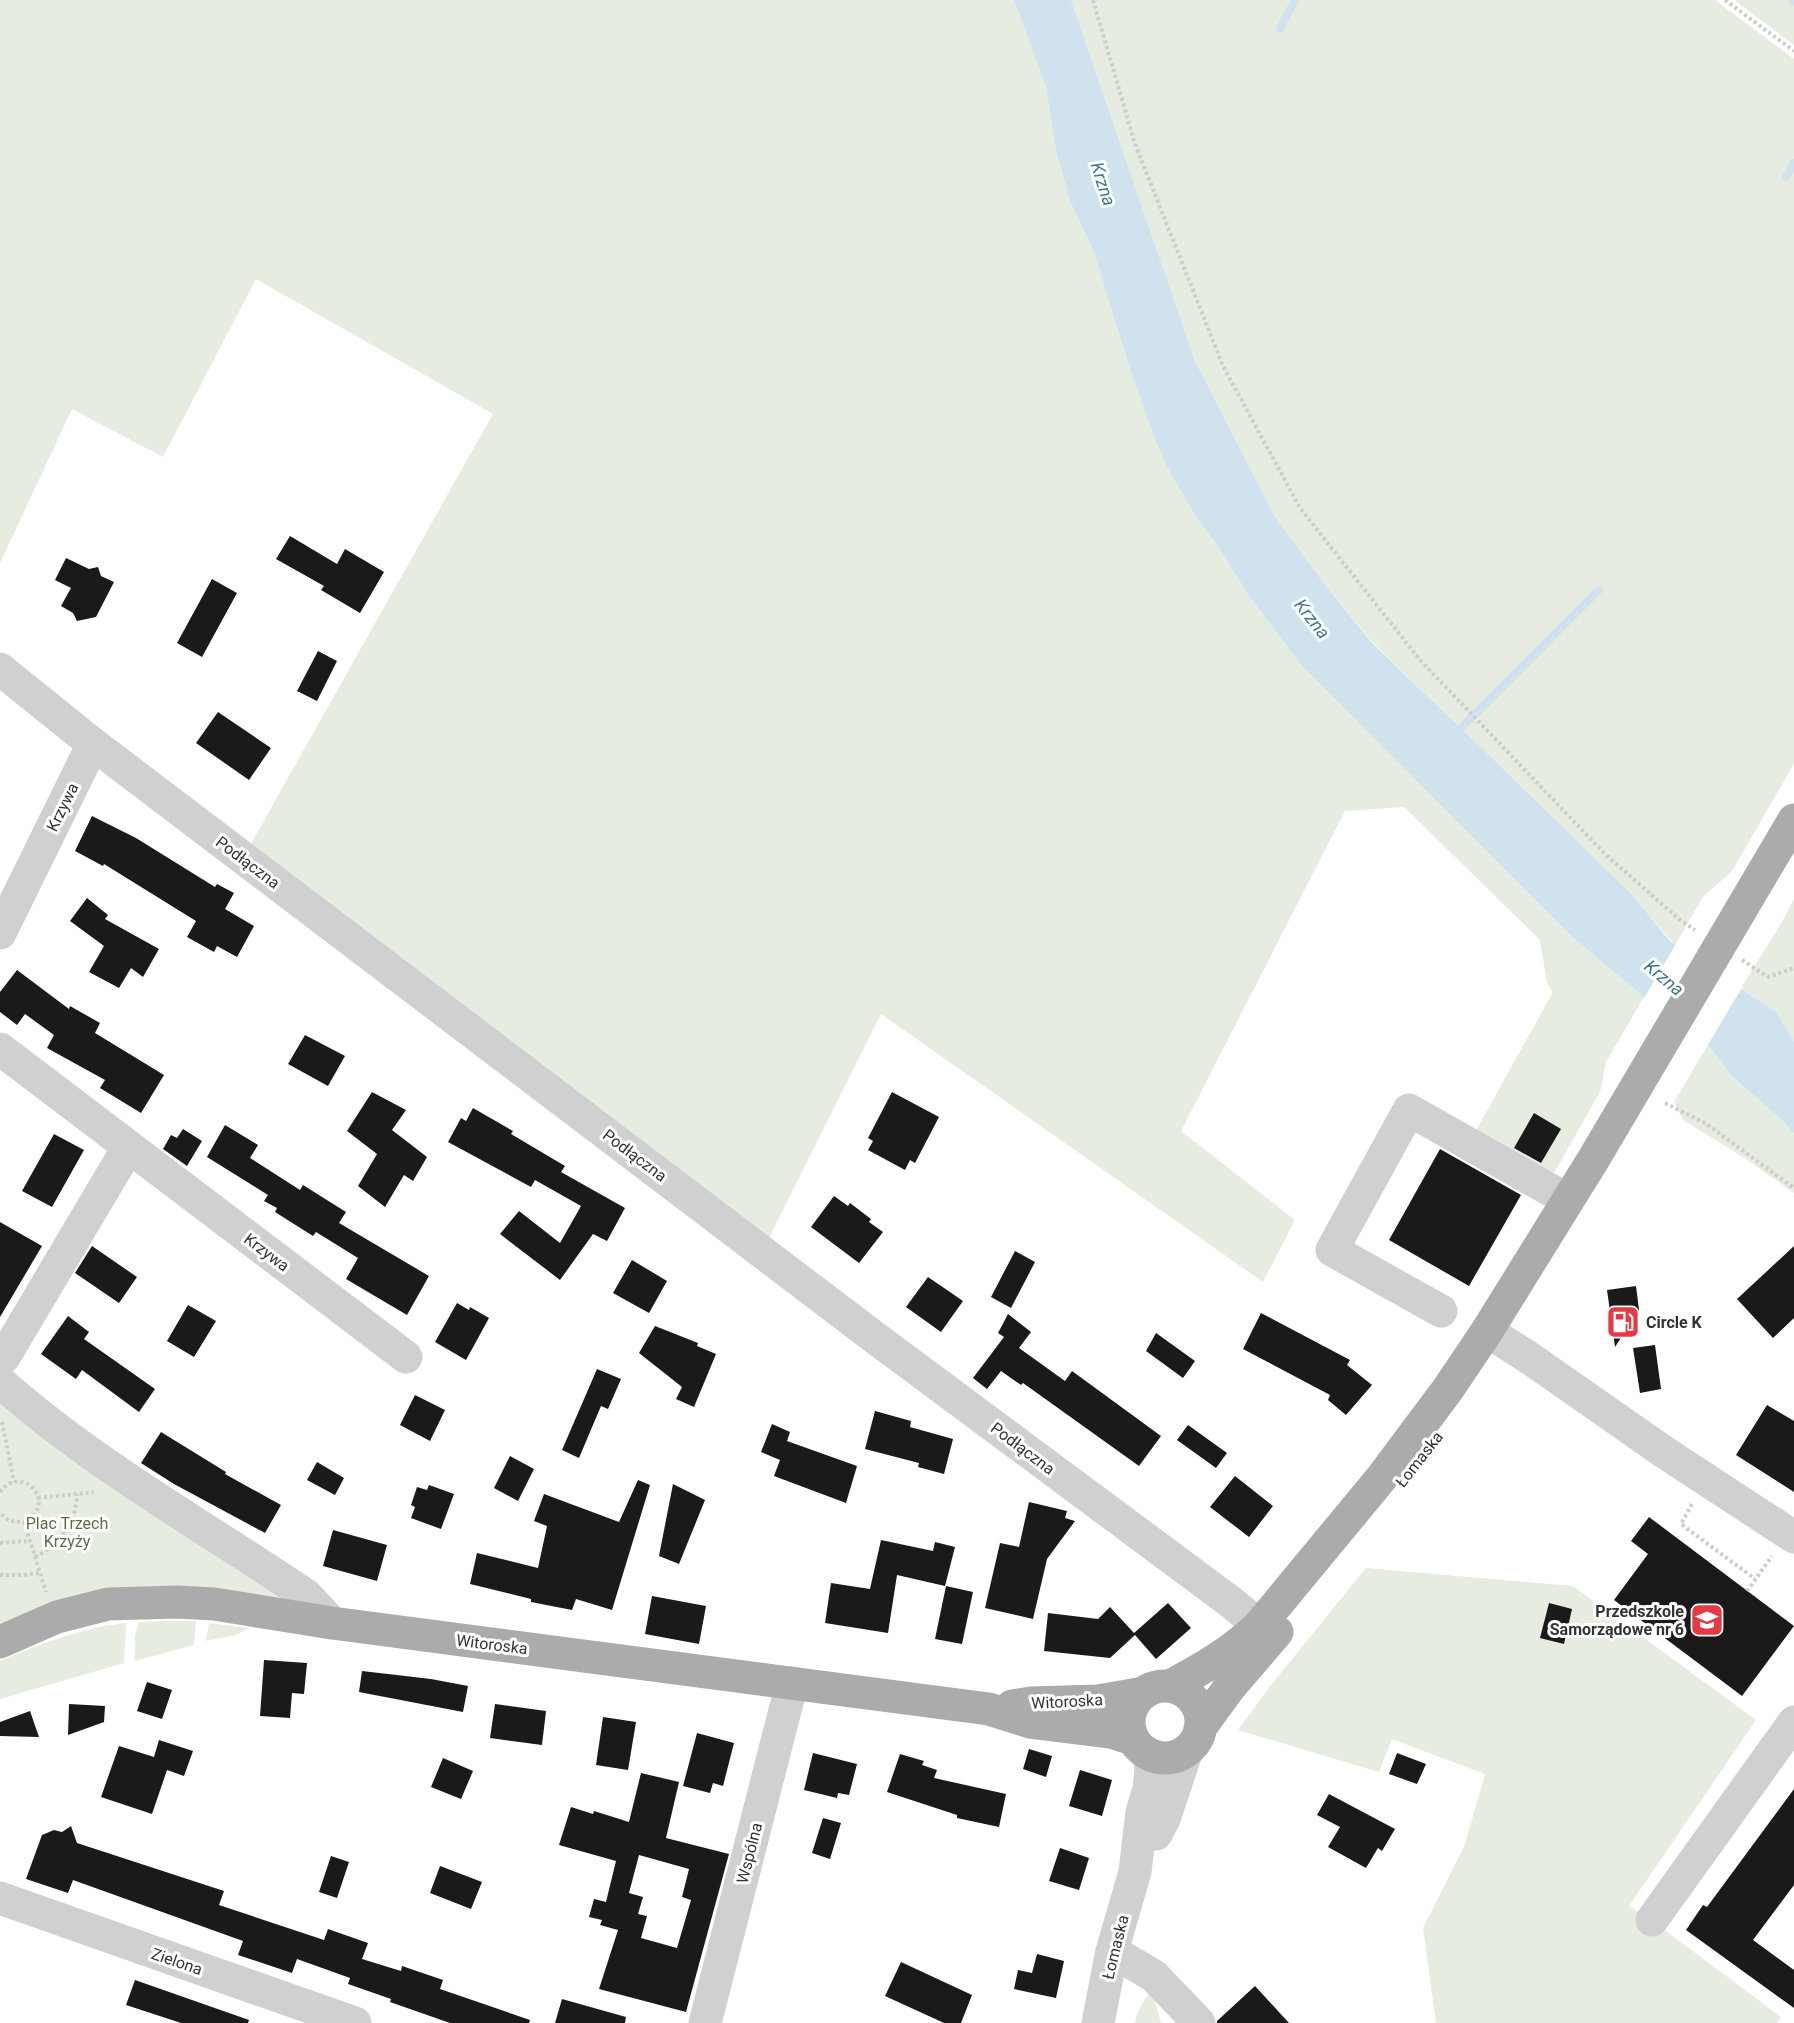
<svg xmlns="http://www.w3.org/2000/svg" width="1794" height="2023" font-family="Roboto,sans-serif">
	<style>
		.green { fill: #e6ecdf }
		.water { fill: #cfe2ee }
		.pier { fill: #fff }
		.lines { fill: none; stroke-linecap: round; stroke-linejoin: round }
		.stream { stroke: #cfe2ee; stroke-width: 8 }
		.building { fill: #1a1a1a; fill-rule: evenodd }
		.path { stroke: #cdcdcd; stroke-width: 4; stroke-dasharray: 3 3; stroke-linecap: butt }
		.minor { stroke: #d0d0d0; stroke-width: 33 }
		.major { stroke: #ababab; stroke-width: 33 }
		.labels { text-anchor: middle; stroke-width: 6; stroke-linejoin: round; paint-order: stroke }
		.street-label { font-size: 16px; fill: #333; stroke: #fff }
		.poi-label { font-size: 16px; font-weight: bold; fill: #333; stroke: #fff; text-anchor: start }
		.park-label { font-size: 16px; fill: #56703f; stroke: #fff }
		.water-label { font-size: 18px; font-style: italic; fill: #3f7597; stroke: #fff }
	</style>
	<rect width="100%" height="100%" fill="#fff"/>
	<path class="green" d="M0,0H1014L1046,87L1056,151L1070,201L1093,250L1129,366L1167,467L1196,517L1219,548L1249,596L1301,665L1571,936L1644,997L1606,1062L1600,1092L1550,1180L1474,1134L1553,992L1547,983L1540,940L1404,807L1345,811L1181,1131L1295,1220L1263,1282L881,1014L769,1238L249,847L493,414L256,279L163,457L72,409L0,563Z
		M1071,0H1715L1794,59V764L1732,871L1703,897L1675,945L1631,895L1462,729L1373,643L1322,581L1274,515L1195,361Z
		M1734,0H1794V45Z
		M1794,899V1041L1776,1012L1741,988C1759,958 1779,930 1794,899Z
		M1708,1045L1731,1075L1784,1122L1794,1134V1193L1743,1157L1683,1120L1674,1102Z
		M0,1402L279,1596L276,1598L0,1625Z
		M1366,1568L1573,1586L1756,1720L1629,1906L1666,1931L1781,2017L1777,2023H1436L1423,1928L1464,1847L1485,1774L1392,1739L1379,1772L1238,1730L1271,1685Z
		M163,1621H196L194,1645L135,1661V1636L139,1622Z
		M126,1623L124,1663L0,1699V1661C41,1643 81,1628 126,1623Z
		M209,1623L248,1628L236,1635L206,1641Z
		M1151,1988L1161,2023H1135L1137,2014Z"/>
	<path class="water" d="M1014,0H1071L1195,361L1274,515L1322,581L1373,644L1462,729L1632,895L1670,941L1776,1012L1794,1041V1134L1784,1122L1731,1075L1708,1045L1644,997L1571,936L1301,665L1249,596L1219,548L1196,517L1167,467L1154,436L1129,366L1093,250L1070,201L1056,151L1046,87Z"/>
	<path class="pier" d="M1677,942L1743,986L1706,1048L1643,1000Z"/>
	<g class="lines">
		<path class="stream" d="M1792,0L1794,2
			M1280,29L1295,0
			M1786,177L1794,163
			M1454,735L1599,590"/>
	</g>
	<path class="building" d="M290,536L337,564L345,549L384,572L360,613L321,590L324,586L276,559Z
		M66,558L89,569L98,567L101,576L114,582L96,617L77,621L73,613L61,606L71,588L55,580Z
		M212,579L237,593L202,657L177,643Z
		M318,651L337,661L317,701L297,691Z
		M218,712L271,748L249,780L196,743Z
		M92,816L136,838L215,887L217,884L234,893L225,909L254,926L237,957L217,946L214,952L187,937L196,921L104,864L103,866L75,851Z
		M87,898L108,915L105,919L159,949L143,977L131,968L119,988L89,972L104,946L70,921Z
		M17,970L69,1009L70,1006L100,1023L95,1033L164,1075L141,1113L100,1088L105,1080L47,1048L54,1035L25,1014L17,1025L0,1012V992Z
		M305,1035L345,1056L328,1086L288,1064Z
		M372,1092L406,1110L392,1130L427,1157L413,1181L404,1175L385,1207L358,1186L377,1154L347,1131Z
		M892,1092L939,1117L915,1163L910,1160L905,1170L868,1150L873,1141L868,1138Z
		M473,1108L513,1131L511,1134L565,1166L561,1172L625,1208L607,1241L593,1234L560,1280L500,1234L519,1211L560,1243L581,1206L535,1180L531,1187L448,1142L461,1118L466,1121Z
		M1534,1113L1561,1129L1541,1163L1514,1148Z
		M225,1125L258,1145L250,1158L300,1190L303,1185L346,1212L339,1223L429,1276L407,1315L346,1279L358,1258L316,1232L313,1236L275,1212L277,1208L264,1201L268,1195L207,1157Z
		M183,1129L202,1141L187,1166L163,1149L171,1135L177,1138Z
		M54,1134L84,1150L52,1207L22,1191Z
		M1440,1149L1521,1195L1469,1286L1389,1240Z
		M834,1196L848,1206L850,1203L871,1219L869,1222L883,1232L859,1263L811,1227Z
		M0,1222L42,1246L0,1317Z
		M92,1246L137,1277L119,1303L75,1273Z
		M1794,1246V1318L1773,1338L1737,1299Z
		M1015,1251L1035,1262L1011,1308L991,1297Z
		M632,1260L667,1281L649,1313L613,1293Z
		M928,1277L963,1301L941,1332L906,1307Z
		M1636,1286L1639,1310L1615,1347L1607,1290Z
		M457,1303L469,1310L470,1307L489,1318L466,1360L435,1342Z
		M188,1305L216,1321L194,1357L167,1341Z
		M1261,1313L1350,1360L1347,1365L1372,1385L1346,1415L1328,1400L1330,1395L1243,1349Z
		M1008,1314L1031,1332L1019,1348L1065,1381L1072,1371L1161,1436L1139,1466L1023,1383L1021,1385L1001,1371L987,1389L973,1378L1004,1337L998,1333Z
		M68,1316L89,1332L84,1339L155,1389L139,1412L82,1370L76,1379L41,1354Z
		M655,1326L698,1343L697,1346L716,1354L694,1407L676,1399L682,1387L639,1353Z
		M1156,1333L1195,1361L1183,1378L1146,1351Z
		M1655,1345L1661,1389L1640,1393L1633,1348Z
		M597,1369L621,1379L608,1409L601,1406L579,1458L562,1450Z
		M415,1395L445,1410L430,1441L400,1425Z
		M1767,1405L1794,1421V1492L1736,1455Z
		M875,1411L911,1421L910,1427L953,1439L944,1474L918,1467L919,1463L865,1449Z
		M772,1424L790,1432L787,1441L857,1466L846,1503L774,1476L780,1460L761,1452Z
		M1188,1425L1227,1453L1216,1468L1177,1440Z
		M161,1432L226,1472L225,1474L281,1505L265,1533L174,1484L141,1463Z
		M510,1456L534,1469L518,1501L494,1488Z
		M317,1462L344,1478L335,1495L307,1480Z
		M1235,1476L1273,1506L1249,1537L1210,1507Z
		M638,1480L650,1485L612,1610L576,1599L572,1610L531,1602V1599L470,1584L477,1553L538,1568L547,1526L534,1521L544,1494L619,1522Z
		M673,1484L705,1500L679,1564L659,1556Z
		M429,1485L454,1494L441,1529L411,1518L415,1507L411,1505L417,1487L427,1490Z
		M1029,1502L1067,1511L1065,1518L1075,1521L1047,1559L1033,1619L985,1608L1000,1543L1019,1547Z
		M1649,1517L1794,1626L1742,1696L1614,1600L1648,1554L1631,1541Z
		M333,1530L387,1545L377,1581L323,1566Z
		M881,1540L933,1551L935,1542L955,1547L945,1586L897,1575L888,1633L825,1623L831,1583L870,1589Z
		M946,1586L973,1592L962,1644L935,1639Z
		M652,1596L706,1606L699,1644L645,1634Z
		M1168,1603L1191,1628L1156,1659L1135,1635L1110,1658L1044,1651L1048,1613L1098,1619L1110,1607L1134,1633Z
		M1549,1603L1572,1609L1564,1644L1540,1638Z
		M264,1660L307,1663L304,1694L292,1693L290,1718L260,1716Z
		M362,1671L431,1679L468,1686L463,1712L359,1692Z
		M147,1682L172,1690L162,1719L137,1711Z
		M69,1704L105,1706L104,1722L68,1735Z
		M495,1704L546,1711L542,1745L490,1738Z
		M30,1711L39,1737L0,1736V1722Z
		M603,1717L636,1722L628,1770L596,1765Z
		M697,1733L734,1743L723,1786L713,1783L710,1793L683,1786Z
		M159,1740L193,1751L184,1776L167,1770L152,1814L101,1797L119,1746L154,1757Z
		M1029,1749L1052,1756L1046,1777L1023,1769Z
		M813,1753L857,1764L849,1795L838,1793L837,1798L804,1790Z
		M1397,1753L1426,1764L1417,1784L1389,1774Z
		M900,1754L924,1761L922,1765L937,1770L934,1778L1006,1794L999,1827L957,1818V1815L887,1792Z
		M443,1758L473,1771L461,1799L431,1787Z
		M1080,1770L1112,1780L1102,1816L1069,1806Z
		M641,1773L679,1782L666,1838L729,1854L686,2012L599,1989L618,1930L600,1925L602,1920L589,1917L594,1899L606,1902L616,1861L559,1845L571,1807L593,1814L594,1811L629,1822ZM639,1855L689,1869L682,1897L691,1900L677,1948L641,1938L647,1916L638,1914L643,1897L629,1893Z
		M1794,1789V1885L1753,1940L1794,1970V2008L1686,1930L1703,1905L1707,1907Z
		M1329,1794L1395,1829L1382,1851L1378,1848L1366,1868L1328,1847L1340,1827L1317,1815Z
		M823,1818L841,1823L830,1859L812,1853Z
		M71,1826L77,1843L224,1891L219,1905L324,1940L328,1929L368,1943L362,1959L401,1971L402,1966L443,1980L440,1989L530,2020L529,2023H450L390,2002L391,1999L348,1984L350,1978L297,1959L292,1973L238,1955L243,1941L73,1880L68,1893L26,1879L42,1835L54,1830L62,1832Z
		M1060,1848L1089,1858L1079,1890L1049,1881Z
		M331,1856L349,1862L337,1898L319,1892Z
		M440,1866L482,1882L471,1909L430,1893Z
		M1037,1954L1064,1961L1056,1998L1014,1989L1018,1970L1032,1973Z
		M901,1962L972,1995L961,2023H944L885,1996Z
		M135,1980L249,2020L248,2023H181L126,2005Z
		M1255,1986L1289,2023H1217V2021Z
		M562,1999L626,2017L625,2023H555Z"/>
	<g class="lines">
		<path class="path" d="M1093,0L1135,144L1223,366L1300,508L1420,660L1605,854L1679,919L1695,930
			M1725,0L1794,51
			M1742,960L1768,977L1794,968
			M1665,1103L1705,1123L1794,1188
			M2,1422L14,1482
			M0,1492C22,1462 60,1504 24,1522L9,1521L0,1513
			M38,1498L94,1492
			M1692,1504L1681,1524L1755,1579
			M24,1522L46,1592
			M0,1543L30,1541
			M35,1557C59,1545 77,1521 77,1494
			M0,1575H24L40,1573
			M1747,1591L1772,1556"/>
		<path class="minor" d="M0,669L93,744L874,1337L1232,1603L1273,1637
			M0,933L93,744
			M0,1049L406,1357
			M1441,1311L1332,1250L1409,1110L1568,1200
			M1487,1331L1528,1357L1664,1452L1794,1537
			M0,1360L4,1357L128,1148
			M0,1382C94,1465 204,1526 307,1596L332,1623
			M1156,1834L1164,1819L1187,1750
			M0,1898L355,2023
			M1652,1920L1794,1722
			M1112,1951L1154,1976L1199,2023
			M705,2023L792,1683
			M1098,2023L1112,1951L1135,1872L1142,1812L1149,1789L1151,1770L1149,1754"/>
		<path class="major" d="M0,1642L57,1617L108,1604L177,1602L214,1604L332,1623L989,1709L1030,1722L1111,1732L1133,1739
			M1170,1686C1204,1668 1230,1653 1259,1626L1383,1476L1448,1389L1487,1331L1593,1160L1794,820
			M1129 1722a36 36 0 1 1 72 0a36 36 0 1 1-72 0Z
			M1012,1706L1031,1703L1098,1701L1144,1693
			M1200,1728L1229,1688L1277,1632"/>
	</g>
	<defs>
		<g id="fuel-square" transform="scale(1.725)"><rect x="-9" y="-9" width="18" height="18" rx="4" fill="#e63946" stroke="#fff"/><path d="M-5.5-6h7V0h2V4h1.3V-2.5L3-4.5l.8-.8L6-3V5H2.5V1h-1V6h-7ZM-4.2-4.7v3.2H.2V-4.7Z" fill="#fff"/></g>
		<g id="school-square" transform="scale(1.725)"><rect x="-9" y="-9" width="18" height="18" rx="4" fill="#e63946" stroke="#fff"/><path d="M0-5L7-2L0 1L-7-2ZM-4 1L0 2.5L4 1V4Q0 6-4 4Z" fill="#fff"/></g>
	</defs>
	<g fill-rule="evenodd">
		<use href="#fuel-square" x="1623" y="1322"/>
		<use href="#school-square" x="1707" y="1620"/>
	</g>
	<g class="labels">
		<g class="street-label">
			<text transform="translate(62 807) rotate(-64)" y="6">Krzywa</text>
			<text transform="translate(248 862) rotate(37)" y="6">Podłączna</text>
			<text transform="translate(635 1155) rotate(37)" y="6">Podłączna</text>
			<text transform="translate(267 1252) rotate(37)" y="6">Krzywa</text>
			<text transform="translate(1023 1448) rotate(37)" y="6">Podłączna</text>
			<text transform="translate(1419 1459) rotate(-52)" y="6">Łomaska</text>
			<text transform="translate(492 1644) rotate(7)" y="6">Witoroska</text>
			<text transform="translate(1067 1701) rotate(-3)" y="6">Witoroska</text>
			<text transform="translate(749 1853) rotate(-76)" y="6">Wspólna</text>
			<text transform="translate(1115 1947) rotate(-76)" y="6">Łomaska</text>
			<text transform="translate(177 1961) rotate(19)" y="6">Zielona</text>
		</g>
		<g class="poi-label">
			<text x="1646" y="1328">Circle K</text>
			<text x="1684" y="1617" text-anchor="end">Przedszkole<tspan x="1684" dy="18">Samorządowe nr 6</tspan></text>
		</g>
		<g class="park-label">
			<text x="67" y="1529">Plac Trzech<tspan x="67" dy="18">Krzyży</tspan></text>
		</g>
		<g class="water-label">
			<text transform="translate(1103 184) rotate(72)" y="6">Krzna</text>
			<text transform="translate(1312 619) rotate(52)" y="6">Krzna</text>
			<text transform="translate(1664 978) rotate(40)" y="6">Krzna</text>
		</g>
	</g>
</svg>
